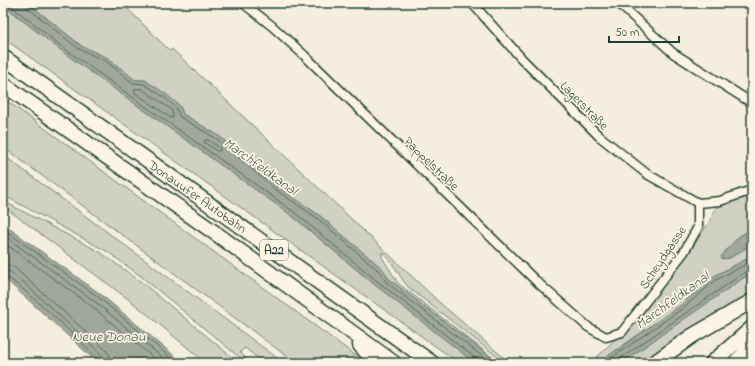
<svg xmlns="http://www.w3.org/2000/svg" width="755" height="366" font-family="'Indie Flower',sans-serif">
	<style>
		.green { fill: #d0d1c2; stroke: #78877b }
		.water { fill: #a0a89b; stroke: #6c7d72 }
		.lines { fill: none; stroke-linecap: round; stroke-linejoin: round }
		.shore { stroke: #53685d; stroke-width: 1 }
		.street-casing { stroke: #1f3d34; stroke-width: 11 }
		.highway-casing { stroke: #1f3d34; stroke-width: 17 }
		.street { stroke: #fcf5e5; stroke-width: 8 }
		.highway { stroke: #fcf5e5; stroke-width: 14 }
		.labels { text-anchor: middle; stroke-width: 3.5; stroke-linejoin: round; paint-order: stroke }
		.shield { fill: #fcf5e5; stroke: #617469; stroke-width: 1 }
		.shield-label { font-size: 12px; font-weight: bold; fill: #1f3d34 }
		.street-label { font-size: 13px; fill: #1f3d34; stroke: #fcf5e5 }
		.water-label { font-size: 14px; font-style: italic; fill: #465d53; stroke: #fcf5e5 }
	</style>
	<rect width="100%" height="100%" fill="#f3eede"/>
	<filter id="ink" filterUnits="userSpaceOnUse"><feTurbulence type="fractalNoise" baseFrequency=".025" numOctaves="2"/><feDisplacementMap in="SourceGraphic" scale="8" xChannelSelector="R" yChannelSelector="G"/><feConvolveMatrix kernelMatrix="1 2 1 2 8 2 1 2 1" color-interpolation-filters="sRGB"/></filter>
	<g filter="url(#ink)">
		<path class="green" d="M28,3H122L170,51L172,49L440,303L510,363H505L408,287C398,275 393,261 382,252V257L398,283L500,363H498L389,279L382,269L319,215L278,187L219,136L183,114L180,106L145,80H135L108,58L83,47Z
			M3,5L67,55L291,215L375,285L475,363H459L3,38Z
			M3,98L366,363H296L3,147Z
			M3,155L284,363H264L245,348L240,352L247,360L245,362L142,277L108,252L3,195Z
			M752,194V229L739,236L721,257L730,258L752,244V256L714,276L681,305L598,363H591L646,309L688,254L710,221L714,210L724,203Z
			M3,201L100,252L144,284L239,363H206L136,305L3,206Z
			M752,272V294L684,335L645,363H621Z"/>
		<path class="water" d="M3,3H28L81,46L108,58L135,80H145L166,94L180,106L183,114L219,136L278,187L319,215L383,269L389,279L498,363H475L375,285L291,215L67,55L3,5Z
			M3,224L99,293L183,363H98L3,277Z
			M752,229V244L730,258L722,259L721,257C730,244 739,236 752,229Z
			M752,256V272L621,363H598L681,305L714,276Z"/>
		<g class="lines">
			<path class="shore" d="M7,3L69,52L294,212L377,281L475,358L477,363
				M26,3L28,8L79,49L106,61L133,83L144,84L164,97L176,108L180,117L217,139L276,190L317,218L379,271L386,282L491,363
				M142,89L172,110L173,118H171L134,92L135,89Z
				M205,140H208L220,148V151H217L205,143Z
				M3,229L97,296L177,363
				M3,235L93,300L169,363
				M3,242L90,305L160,363
				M3,263L14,267L106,350L110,356L111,363
				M3,270L9,271L23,282L85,339L103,356L105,363
				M3,275C11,275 99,356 100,363
				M604,363L683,308L716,280L752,261
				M619,363L621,358L748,270L752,269"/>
			<g class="street-casing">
				<path id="street" d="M243,3L272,26L304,55L536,281L588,327L606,337L622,332L684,252L698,227V203
					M472,3L522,59L599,136L647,174L698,203
					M618,3L673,53L752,103
					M698,203L720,201L752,190"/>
			</g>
			<g class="highway-casing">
				<path id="highway" d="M3,57L432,363
					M3,84L218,235L394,363
					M360,345L376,363
					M654,363L692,336L752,301
					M712,363L752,328
					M735,363L752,345"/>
			</g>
			<use href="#street" class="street"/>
			<use href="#highway" class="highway"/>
		</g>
	</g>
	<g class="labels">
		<rect class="shield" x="260" y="240" width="28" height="20" rx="3"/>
		<g class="shield-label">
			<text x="274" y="254">A22</text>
		</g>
		<g class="street-label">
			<text transform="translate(585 105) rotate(45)" y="5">Lagerstraße</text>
			<text transform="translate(432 163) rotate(44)" y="5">Pappelstraße</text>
			<text transform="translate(198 196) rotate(35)" y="5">Donauufer Autobahn</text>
			<text transform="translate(662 257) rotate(-56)" y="5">Scheydgasse</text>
		</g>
		<g class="water-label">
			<text transform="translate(261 166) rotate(36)" y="5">Marchfeldkanal</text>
			<text transform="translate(672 300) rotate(-36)" y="5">Marchfeldkanal</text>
			<text x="109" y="341">Neue Donau</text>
		</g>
	</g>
	<rect width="755" height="366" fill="none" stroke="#fcf5e5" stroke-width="16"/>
	<rect x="8" y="8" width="739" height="350" fill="none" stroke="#1f3d34" stroke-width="1.5" filter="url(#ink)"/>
	<path d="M609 36v6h70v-6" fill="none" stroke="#1f3d34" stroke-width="2"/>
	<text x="615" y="36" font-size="12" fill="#1f3d34" stroke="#fcf5e5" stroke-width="3" paint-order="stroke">50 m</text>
</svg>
